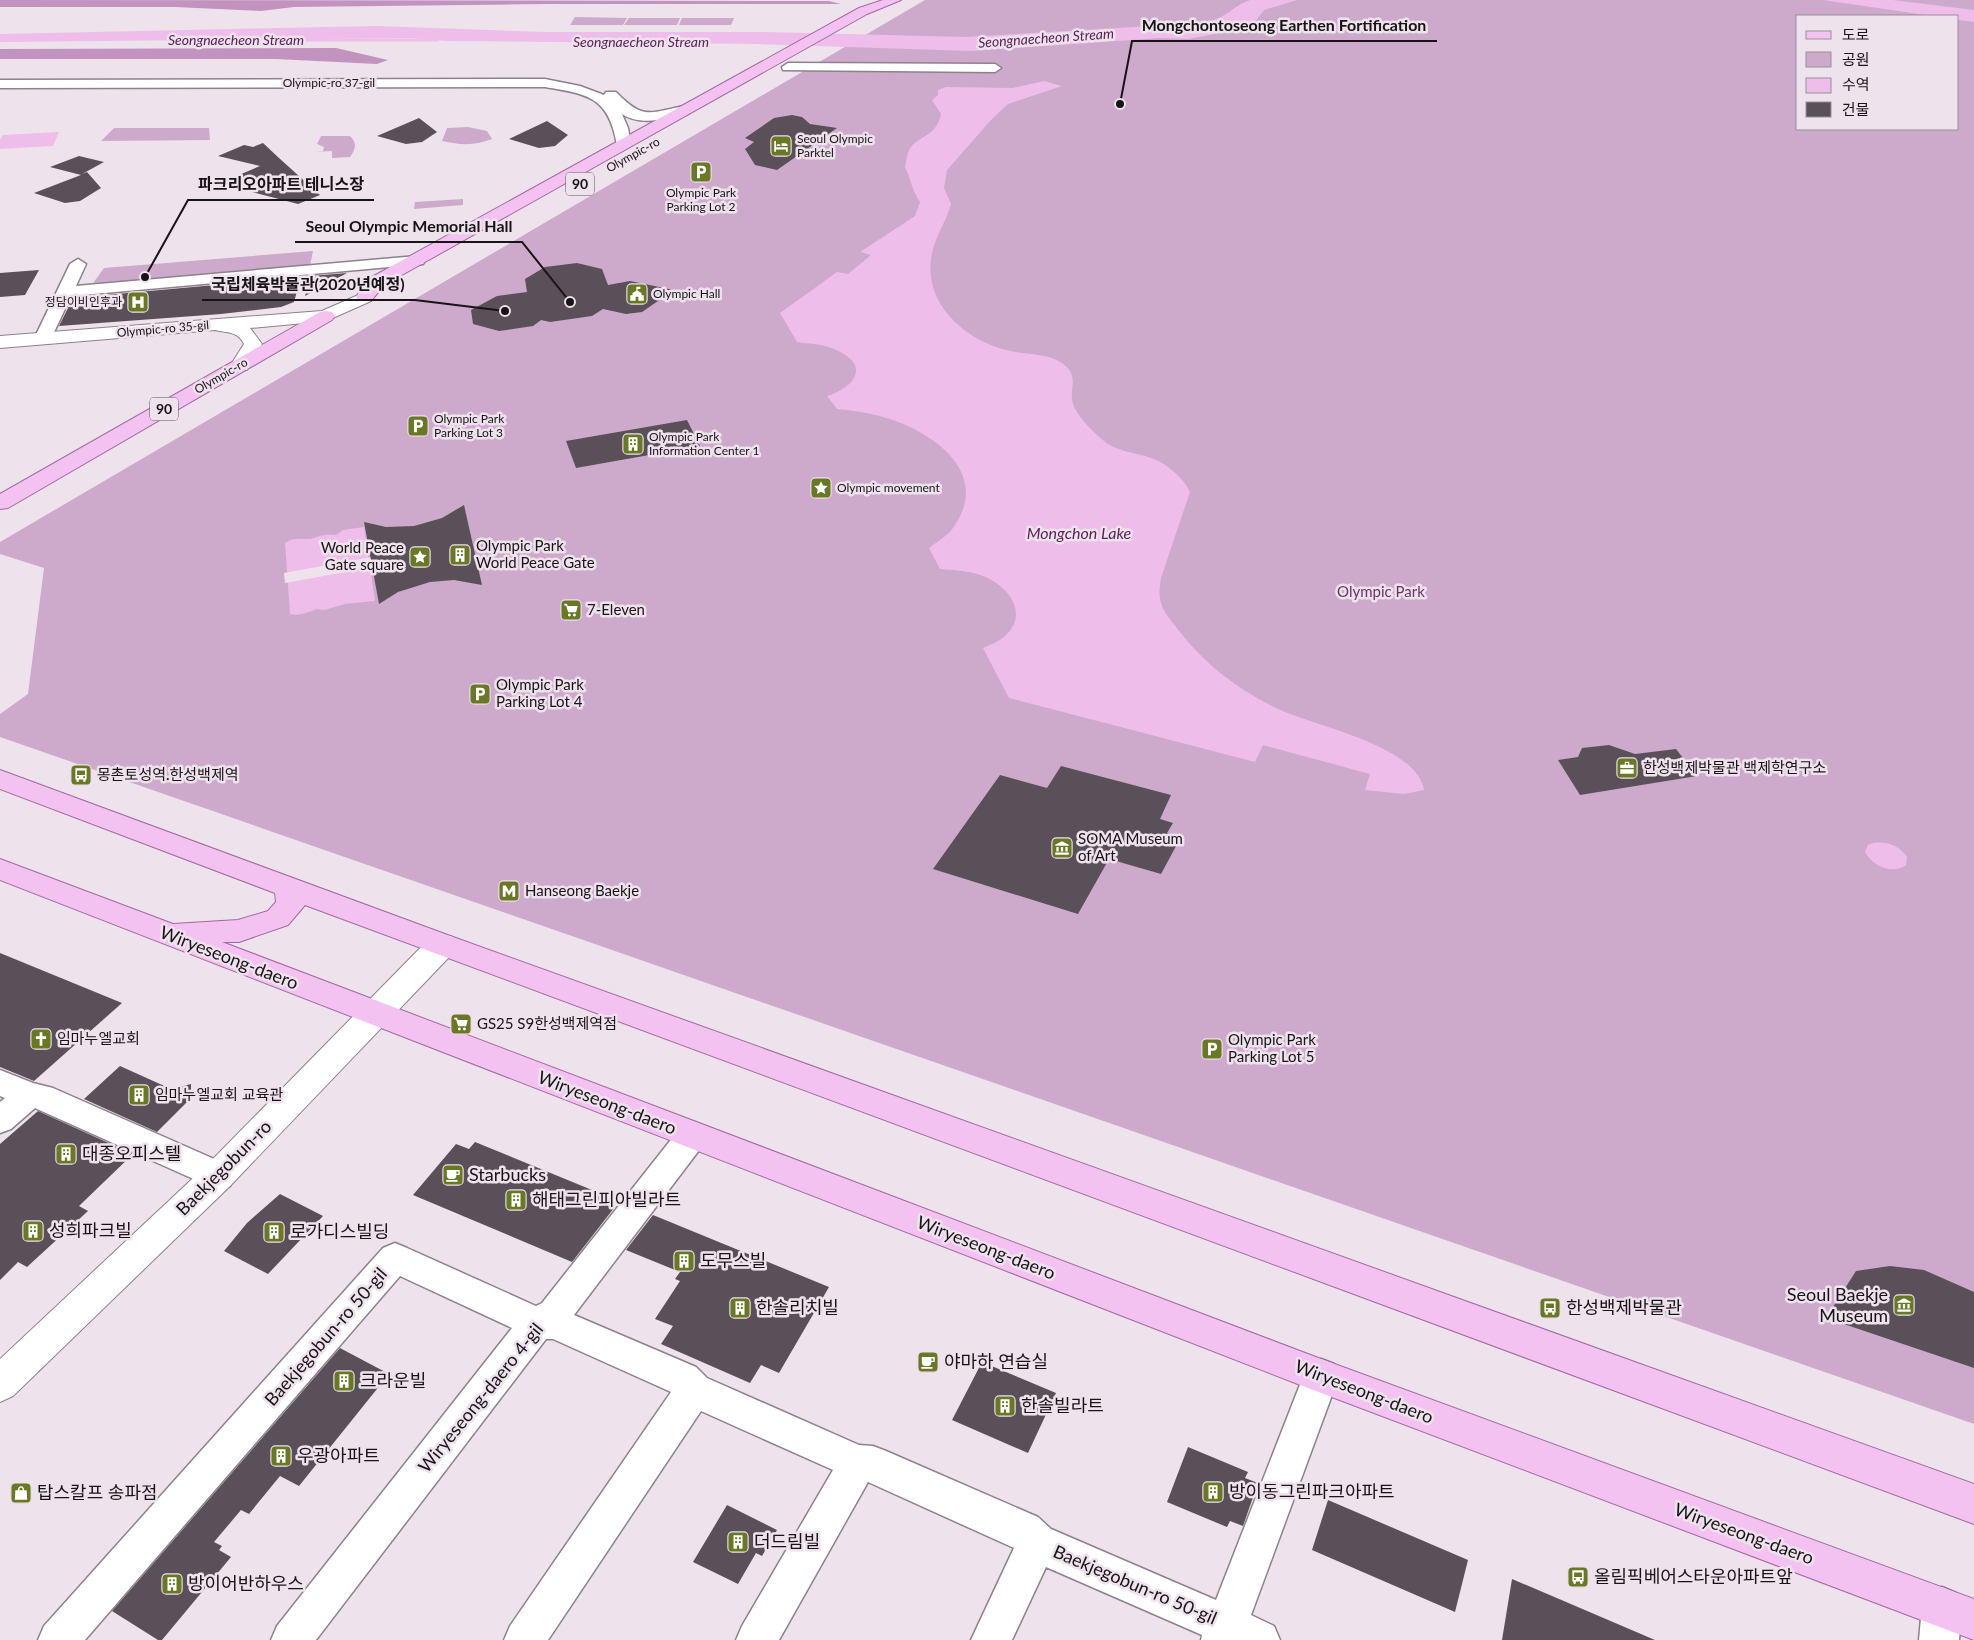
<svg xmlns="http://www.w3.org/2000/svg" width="1974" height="1640" font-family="Lato,'Noto Sans KR',sans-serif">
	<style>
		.green { fill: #cdaacb; fill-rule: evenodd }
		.forest { fill: #c293be }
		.water { fill: #eebdea }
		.pier { fill: #eee2ed }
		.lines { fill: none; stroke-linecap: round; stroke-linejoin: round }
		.stream { stroke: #eebdea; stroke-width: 3 }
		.building { fill: #5a5059 }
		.street-casing { stroke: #8c828b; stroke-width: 3 }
		.secondary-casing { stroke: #8c828b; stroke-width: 2 }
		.primary-casing { stroke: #a16a9e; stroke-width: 2 }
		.street { fill: #fff; fill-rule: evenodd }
		.secondary { fill: #fff; fill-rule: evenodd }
		.primary { fill: #f4c2f1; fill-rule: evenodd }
		.labels { text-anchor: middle; stroke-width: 5; stroke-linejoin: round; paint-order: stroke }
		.far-street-label { font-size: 12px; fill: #171417; stroke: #eee2ed }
		.far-poi-label { font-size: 12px; fill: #171417; stroke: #eee2ed; text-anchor: start }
		.far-water-label { font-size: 14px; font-style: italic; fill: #592158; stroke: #eee2ed }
		.shield { fill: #eee2ed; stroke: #585257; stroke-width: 1 }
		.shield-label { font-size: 14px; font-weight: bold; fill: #171417 }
		.poi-label { font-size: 15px; fill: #171417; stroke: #eee2ed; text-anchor: start }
		.park-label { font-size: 15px; fill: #6b3269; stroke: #eee2ed }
		.water-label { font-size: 16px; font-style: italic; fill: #592158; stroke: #eee2ed }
		.near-street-label { font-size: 18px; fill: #171417; stroke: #eee2ed }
		.near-poi-label { font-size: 18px; fill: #171417; stroke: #eee2ed; text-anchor: start }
		.leader { fill: none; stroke: #171417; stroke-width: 2 }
		.callout-dot { fill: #171417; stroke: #eee2ed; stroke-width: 2 }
		.callout-label { font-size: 16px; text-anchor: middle; font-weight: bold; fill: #171417; stroke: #eee2ed; stroke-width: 5; stroke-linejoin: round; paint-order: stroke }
	</style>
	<rect width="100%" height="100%" fill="#eee2ed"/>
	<path class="green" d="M925,0H1974V1424L0,737V714L28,694L44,568L0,554V542ZM1798,16H1958V129H1798Z
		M575,17L627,18L623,25H570Z
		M629,18H680L677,25H624Z
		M682,18H734L731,25H679Z
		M468,127L487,131L492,139C474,146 460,145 442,141L447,128Z
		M114,128H209L210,140L101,141Z
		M321,136H350C358,144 355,149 350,157L332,158V151L313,152L323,151L324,147L317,144Z
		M463,199V205L414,209L415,202Z
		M313,251L310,266L91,286L104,268Z"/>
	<path class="forest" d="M0,0L829,1L841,4H544L294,7L261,11L175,7H0Z
		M336,48L388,60L377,64L276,59H0V49Z"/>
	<path class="water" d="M1250,0H1297L1264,10L1251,27L1188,39L1160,38L971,51L758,44L445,41L412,38L0,42V34L376,26L546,32H766L967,37L1202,23C1227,19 1229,8 1250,0Z
		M1823,0H1893L1974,10V22L1958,20V16H1932Z
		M1044,81L1062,86L1008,104L991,120L947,170L944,188L951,204C946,222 936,235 932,253C921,303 966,342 1011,351C1028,355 1047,353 1062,363C1081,377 1068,387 1073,404C1077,417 1097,436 1108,444C1121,452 1137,453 1151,458C1166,463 1184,478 1190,492L1161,578C1156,605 1164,612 1180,632C1205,664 1236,688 1272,706C1307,725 1417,744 1424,790L1404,794L1365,790L1370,774L1263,745L1255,762L1009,698L983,648C990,645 1000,641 1006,635C1029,613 1008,587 986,577C971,571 955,570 940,569L929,548C937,542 947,536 953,528C989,478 943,439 898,422C879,414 858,411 837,409L827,396C855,387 871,365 836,350C824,344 811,344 797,342L780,313L837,272L848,274L871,255L860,252L915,216L920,202C912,191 911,179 905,167C906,162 907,155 909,150C919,134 936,138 941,114L932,100L938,95V90L946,87L1013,88Z
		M59,132L53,146L0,149V140L3,135Z
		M364,527L375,601L345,604L324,610L316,609C307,613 300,616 290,614L285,543C293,537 301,539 310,539C322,535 324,534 336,535L343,530Z
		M1873,843C1886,841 1899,845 1907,857L1906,865C1893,875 1872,866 1865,852L1868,845Z"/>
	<path class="pier" d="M371,557L373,567L285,583L284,573Z"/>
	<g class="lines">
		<path class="stream" d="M292,40H437"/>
	</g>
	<path class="building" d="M792,115L802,117L810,124L837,128L777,170L755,165L745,149L754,142L745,138L774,118Z
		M419,118L437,132L422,142L406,144L377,136Z
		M547,121L568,135L555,146L539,148L509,139Z
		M263,143L279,158L320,195L298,204L229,186L242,181L232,178L260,166L218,156L244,145L253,147Z
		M79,156L104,162L82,174L87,172L101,188L80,201L65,203L34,193L81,175L50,167Z
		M577,263L602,269L608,285L630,281L674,290L642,312L626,314L603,309L592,316L550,322L541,320L533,326L499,331L473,324L471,310L497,296L527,292L525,279L545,267Z
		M39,270L25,295L0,297V273Z
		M347,273L305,296L311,276Z
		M301,277L294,302L281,307L221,314L59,326L73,298Z
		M687,420L700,446L576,468L566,441Z
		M464,505L482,585L454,580L430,582L398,592L379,604L364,522L386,527L414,526L442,518Z
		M1609,745L1635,754L1676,749L1697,776L1580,795L1558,760L1578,757L1582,748Z
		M1061,766L1171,795L1160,819L1173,823L1167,833L1181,837L1161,874L1109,859L1078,914L933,869L1000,775L1047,788Z
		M0,953L122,1003L34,1081L0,1067Z
		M120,1066L171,1089L191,1084V1102L186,1103L157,1132L84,1099Z
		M38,1111L133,1154L79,1206L88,1211L27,1267L18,1262L0,1280V1144Z
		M475,1142L609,1197L604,1204L614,1208L572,1262L413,1195L456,1144L469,1149Z
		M280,1194L323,1216L268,1274L224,1251L247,1223Z
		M653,1215L829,1287L779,1373L761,1365L750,1383L661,1344L673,1326L655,1319L680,1281L675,1279L680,1272L626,1250Z
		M1890,1266L1924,1270L1974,1292V1368L1826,1318L1856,1271Z
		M340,1348L389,1374L299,1486L280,1476L249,1514L241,1510L214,1542L222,1546L219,1550L231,1557L162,1640H158L112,1611Z
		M982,1362L1056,1393L1028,1453L952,1420Z
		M1188,1447L1248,1472L1245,1478L1258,1483L1243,1526L1230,1521L1227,1527L1167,1502Z
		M1328,1500L1468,1560L1455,1612L1312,1550Z
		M727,1505L777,1530L762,1556L756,1553L738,1584L693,1562Z
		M1512,1579L1655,1640H1502Z"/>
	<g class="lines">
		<g class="street-casing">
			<path id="street" d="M788,63L995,64L1001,68L995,72L783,70L782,67Z
				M545,79L580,86L604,95L606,92H616C643,120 649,113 684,106L691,110L689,113C668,118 642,127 622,114L628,128L631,145L624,149L617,145C609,97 588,94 545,87L0,88V80Z
				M417,256L423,258L425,261L423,264L71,296L49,343H37L34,339L70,264L78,259L86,264L76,286Z
				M0,1070L33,1083L53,1088L230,1166L234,1176L230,1186L218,1190L37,1109L35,1108L11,1129L0,1133V1102L5,1098L0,1096Z
				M692,1123L703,1127L708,1136L703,1145L574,1315L696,1367L707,1378L859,1445L873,1446L886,1451L1038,1517L1051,1529L1216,1600L1308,1364L1321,1359L1334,1364L1339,1376L1251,1615L1274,1626L1280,1640H1201L1202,1635L1046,1567L1012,1640H971L1014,1548L868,1482L779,1640H736L742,1626L833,1470L701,1411L548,1640H504L510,1626L671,1392L553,1339H546L316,1640H271L277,1626L512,1328L400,1276L85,1640H38L44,1626L383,1248L395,1243L407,1248L536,1306L542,1303L681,1127Z
				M1942,1587L1956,1593L1962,1607L1959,1640H1919L1922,1607L1928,1593Z"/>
		</g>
		<g class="secondary-casing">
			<path id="secondary" d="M365,292L371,293L374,297L371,301L326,321L250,328L262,344L247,370H233L230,366L244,344C238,331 227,333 215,330L0,348V336L322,311Z
				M442,934L453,937L457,945L453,953L230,1186L13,1396L0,1402V1359L206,1166L431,937Z"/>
		</g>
		<g class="primary-casing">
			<path id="primary" d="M883,0H901L867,14L384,285L371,301H359L356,297L365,283L372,277L859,8Z
				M326,311L332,312L335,316L332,320L8,508L0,509V494L320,312Z
				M0,770L453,937L1974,1484V1524L305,905L288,925L239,942H222L1321,1359L1974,1599V1640L1308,1388L0,880V859L173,924L238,920L268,911L276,902L275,893L0,789Z"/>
		</g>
		<use href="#street" class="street"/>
		<use href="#secondary" class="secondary"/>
		<use href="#primary" class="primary"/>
	</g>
	<defs>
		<g id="hotel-square" transform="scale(1.125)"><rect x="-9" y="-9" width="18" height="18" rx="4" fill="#697825" stroke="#eee2ed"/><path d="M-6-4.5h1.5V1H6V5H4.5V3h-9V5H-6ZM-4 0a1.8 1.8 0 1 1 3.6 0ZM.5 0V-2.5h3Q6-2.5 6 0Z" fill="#fff"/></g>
		<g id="parking-square" transform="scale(1.125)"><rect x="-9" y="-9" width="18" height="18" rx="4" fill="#697825" stroke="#eee2ed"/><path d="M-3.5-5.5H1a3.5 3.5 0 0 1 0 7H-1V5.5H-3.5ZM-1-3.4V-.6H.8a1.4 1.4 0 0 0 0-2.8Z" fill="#fff"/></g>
		<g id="civic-square" transform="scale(1.125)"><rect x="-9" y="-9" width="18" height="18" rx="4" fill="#697825" stroke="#eee2ed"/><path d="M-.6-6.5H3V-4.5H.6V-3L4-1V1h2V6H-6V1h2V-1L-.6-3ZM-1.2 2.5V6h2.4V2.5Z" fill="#fff"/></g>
		<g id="hospital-square" transform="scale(1.125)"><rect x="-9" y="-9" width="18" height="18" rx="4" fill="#697825" stroke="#eee2ed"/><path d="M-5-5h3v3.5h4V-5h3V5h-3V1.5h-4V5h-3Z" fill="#fff"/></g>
		<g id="building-square" transform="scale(1.125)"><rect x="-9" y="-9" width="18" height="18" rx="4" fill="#697825" stroke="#eee2ed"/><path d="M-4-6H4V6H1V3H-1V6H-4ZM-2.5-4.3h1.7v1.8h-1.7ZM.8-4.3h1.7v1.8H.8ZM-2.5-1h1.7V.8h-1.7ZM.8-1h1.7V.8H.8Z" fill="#fff"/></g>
		<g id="sight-square" transform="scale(1.125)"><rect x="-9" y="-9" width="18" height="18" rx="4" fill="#697825" stroke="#eee2ed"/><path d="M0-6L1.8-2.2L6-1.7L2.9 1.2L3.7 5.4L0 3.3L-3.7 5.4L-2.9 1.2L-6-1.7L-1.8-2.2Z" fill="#fff"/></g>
		<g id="supermarket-square" transform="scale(1.125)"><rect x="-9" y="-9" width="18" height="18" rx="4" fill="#697825" stroke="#eee2ed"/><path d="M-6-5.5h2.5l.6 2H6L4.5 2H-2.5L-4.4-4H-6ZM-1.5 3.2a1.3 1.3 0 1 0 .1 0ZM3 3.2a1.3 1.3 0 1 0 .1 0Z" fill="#fff"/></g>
		<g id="office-square" transform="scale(1.125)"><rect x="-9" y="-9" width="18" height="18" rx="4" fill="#697825" stroke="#eee2ed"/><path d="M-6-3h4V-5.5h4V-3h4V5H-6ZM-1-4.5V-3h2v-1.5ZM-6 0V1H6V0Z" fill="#fff"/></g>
		<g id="bus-square" transform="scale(1.125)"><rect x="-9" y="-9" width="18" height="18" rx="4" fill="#697825" stroke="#eee2ed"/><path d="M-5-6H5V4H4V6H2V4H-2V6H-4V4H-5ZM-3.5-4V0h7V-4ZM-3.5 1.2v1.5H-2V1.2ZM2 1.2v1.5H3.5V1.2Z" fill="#fff"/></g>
		<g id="museum-square" transform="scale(1.125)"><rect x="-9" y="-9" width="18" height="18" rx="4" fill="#697825" stroke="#eee2ed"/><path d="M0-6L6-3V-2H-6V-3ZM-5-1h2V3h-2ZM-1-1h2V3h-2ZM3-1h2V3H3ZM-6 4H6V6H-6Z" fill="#fff"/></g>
		<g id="metro-square" transform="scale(1.125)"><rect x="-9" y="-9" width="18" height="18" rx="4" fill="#697825" stroke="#eee2ed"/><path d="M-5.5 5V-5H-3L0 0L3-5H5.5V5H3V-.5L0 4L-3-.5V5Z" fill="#fff"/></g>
		<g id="church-square" transform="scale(1.125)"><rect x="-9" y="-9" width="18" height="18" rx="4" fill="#697825" stroke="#eee2ed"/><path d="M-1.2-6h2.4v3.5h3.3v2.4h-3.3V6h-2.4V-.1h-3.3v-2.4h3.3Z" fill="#fff"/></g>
		<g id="cafe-square" transform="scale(1.125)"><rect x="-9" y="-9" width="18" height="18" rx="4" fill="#697825" stroke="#eee2ed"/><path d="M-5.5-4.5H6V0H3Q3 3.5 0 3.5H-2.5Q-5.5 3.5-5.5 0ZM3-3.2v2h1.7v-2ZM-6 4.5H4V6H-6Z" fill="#fff"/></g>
		<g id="shop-square" transform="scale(1.125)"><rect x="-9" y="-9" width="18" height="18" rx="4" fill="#697825" stroke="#eee2ed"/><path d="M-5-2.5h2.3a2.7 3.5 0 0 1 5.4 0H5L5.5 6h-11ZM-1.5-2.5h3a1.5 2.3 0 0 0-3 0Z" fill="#fff"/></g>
	</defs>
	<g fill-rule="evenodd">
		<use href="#hotel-square" x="781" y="146"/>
		<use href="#parking-square" x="701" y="172"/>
		<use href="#civic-square" x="637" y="294"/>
		<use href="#hospital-square" x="138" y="302"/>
		<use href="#parking-square" x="418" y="426"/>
		<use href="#building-square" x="633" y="444"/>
		<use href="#sight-square" x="821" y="488"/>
		<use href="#building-square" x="460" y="555"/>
		<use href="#sight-square" x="420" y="557"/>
		<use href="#supermarket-square" x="571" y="610"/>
		<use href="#parking-square" x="480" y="694"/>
		<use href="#office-square" x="1627" y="768"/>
		<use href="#bus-square" x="81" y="775"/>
		<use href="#museum-square" x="1062" y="848"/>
		<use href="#metro-square" x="509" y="891"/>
		<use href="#supermarket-square" x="461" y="1024"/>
		<use href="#church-square" x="41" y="1039"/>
		<use href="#parking-square" x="1212" y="1049"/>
		<use href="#building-square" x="139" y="1095"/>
		<use href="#building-square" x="66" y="1154"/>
		<use href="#cafe-square" x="453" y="1175"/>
		<use href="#building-square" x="516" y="1200"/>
		<use href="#building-square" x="33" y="1231"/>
		<use href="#building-square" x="274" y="1232"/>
		<use href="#building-square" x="684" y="1261"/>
		<use href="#museum-square" x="1904" y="1305"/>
		<use href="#building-square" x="740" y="1308"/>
		<use href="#bus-square" x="1550" y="1308"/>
		<use href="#cafe-square" x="928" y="1362"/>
		<use href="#building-square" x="344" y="1381"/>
		<use href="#building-square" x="1005" y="1406"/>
		<use href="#building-square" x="281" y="1456"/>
		<use href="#building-square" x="1213" y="1492"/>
		<use href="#shop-square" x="21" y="1493"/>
		<use href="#building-square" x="738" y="1542"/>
		<use href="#bus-square" x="1578" y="1577"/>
		<use href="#building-square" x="172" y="1584"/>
	</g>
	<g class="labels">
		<g class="far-street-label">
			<text x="329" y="87">Olympic-ro 37-gil</text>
			<text transform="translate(633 155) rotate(-29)" y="4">Olympic-ro</text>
			<text transform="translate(163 329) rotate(-5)" y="4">Olympic-ro 35-gil</text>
			<text transform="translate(221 376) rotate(-30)" y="4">Olympic-ro</text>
		</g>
		<g class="far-poi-label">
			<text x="797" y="143">Seoul Olympic<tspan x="797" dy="14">Parktel</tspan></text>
			<text x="701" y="197" text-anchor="middle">Olympic Park<tspan x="701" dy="14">Parking Lot 2</tspan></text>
			<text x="653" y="298">Olympic Hall</text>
			<text x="122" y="306" text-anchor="end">정담이비인후과</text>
			<text x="434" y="423">Olympic Park<tspan x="434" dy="14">Parking Lot 3</tspan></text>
			<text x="649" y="441">Olympic Park<tspan x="649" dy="14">Information Center 1</tspan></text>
			<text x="837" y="492">Olympic movement</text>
		</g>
		<g class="far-water-label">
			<text transform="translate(1046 38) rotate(-4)" y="5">Seongnaecheon Stream</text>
			<text x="236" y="45">Seongnaecheon Stream</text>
			<text x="641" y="47">Seongnaecheon Stream</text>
		</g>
		<g class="shield">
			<rect x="566" y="172.5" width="28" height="23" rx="4"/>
			<rect x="150" y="397.5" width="28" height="23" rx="4"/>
		</g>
		<g class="shield-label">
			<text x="580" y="189">90</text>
			<text x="164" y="414">90</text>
		</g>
		<g class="poi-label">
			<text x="476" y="551">Olympic Park<tspan x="476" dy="17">World Peace Gate</tspan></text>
			<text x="404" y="553" text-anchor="end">World Peace<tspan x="404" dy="17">Gate square</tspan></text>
			<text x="587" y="615">7-Eleven</text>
			<text x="496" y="690">Olympic Park<tspan x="496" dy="17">Parking Lot 4</tspan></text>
			<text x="1643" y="773">한성백제박물관 백제학연구소</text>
			<text x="97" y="780">몽촌토성역.한성백제역</text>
			<text x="1078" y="844">SOMA Museum<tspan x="1078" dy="17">of Art</tspan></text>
			<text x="525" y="896">Hanseong Baekje</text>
			<text x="477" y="1029">GS25 S9한성백제역점</text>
			<text x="57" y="1044">임마누엘교회</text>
			<text x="1228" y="1045">Olympic Park<tspan x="1228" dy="17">Parking Lot 5</tspan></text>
			<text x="155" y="1100">임마누엘교회 교육관</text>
		</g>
		<g class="park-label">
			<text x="1381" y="597">Olympic Park</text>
		</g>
		<g class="water-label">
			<text x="1079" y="539">Mongchon Lake</text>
		</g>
		<g class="near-street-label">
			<text transform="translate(229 958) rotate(21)" y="6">Wiryeseong-daero</text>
			<text transform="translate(607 1103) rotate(21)" y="6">Wiryeseong-daero</text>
			<text transform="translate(224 1168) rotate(-45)" y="6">Baekjegobun-ro</text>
			<text transform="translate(986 1248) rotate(21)" y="6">Wiryeseong-daero</text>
			<text transform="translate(326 1337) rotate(-49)" y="6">Baekjegobun-ro 50-gil</text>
			<text transform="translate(1364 1392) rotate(21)" y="6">Wiryeseong-daero</text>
			<text transform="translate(481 1398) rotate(-51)" y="6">Wiryeseong-daero 4-gil</text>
			<text transform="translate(1744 1534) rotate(20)" y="6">Wiryeseong-daero</text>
			<text transform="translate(1135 1585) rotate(23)" y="6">Baekjegobun-ro 50-gil</text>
		</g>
		<g class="near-poi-label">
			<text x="82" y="1160">대종오피스텔</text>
			<text x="469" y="1181">Starbucks</text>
			<text x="532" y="1206">해태그린피아빌라트</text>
			<text x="49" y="1237">성희파크빌</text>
			<text x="290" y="1238">로가디스빌딩</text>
			<text x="700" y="1267">도무스빌</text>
			<text x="1888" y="1301" text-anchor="end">Seoul Baekje<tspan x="1888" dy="21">Museum</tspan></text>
			<text x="756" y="1314">한솔리치빌</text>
			<text x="1566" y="1314">한성백제박물관</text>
			<text x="944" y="1368">야마하 연습실</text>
			<text x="360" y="1387">크라운빌</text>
			<text x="1021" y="1412">한솔빌라트</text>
			<text x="297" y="1462">우광아파트</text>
			<text x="1229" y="1498">방이동그린파크아파트</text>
			<text x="37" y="1499">탑스칼프 송파점</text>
			<text x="754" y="1548">더드림빌</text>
			<text x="1594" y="1583">올림픽베어스타운아파트앞</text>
			<text x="188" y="1590">방이어반하우스</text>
		</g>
	</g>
	<path class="leader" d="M1120 104L1132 41H1437M145 277L188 200H374M570 302L522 242H295M505 311L415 300H202"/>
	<g class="callout-dot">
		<circle cx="1120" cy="104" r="5"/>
		<circle cx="145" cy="277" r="5"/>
		<circle cx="570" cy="302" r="5"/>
		<circle cx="505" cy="311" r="5"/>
	</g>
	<g class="callout-label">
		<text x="1284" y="31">Mongchontoseong Earthen Fortification</text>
		<text x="281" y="190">파크리오아파트 테니스장</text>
		<text x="409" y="232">Seoul Olympic Memorial Hall</text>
		<text x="308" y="290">국립체육박물관(2020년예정)</text>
	</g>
	<rect x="1796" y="15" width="162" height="115" fill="#eee2ed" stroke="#989097"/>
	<rect x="1806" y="31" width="25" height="8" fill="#f4c2f1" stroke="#989097"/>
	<text x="1842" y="40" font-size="15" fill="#171417">도로</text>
	<rect x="1806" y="52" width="25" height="15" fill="#cdaacb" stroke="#989097"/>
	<text x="1842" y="65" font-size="15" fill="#171417">공원</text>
	<rect x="1806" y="78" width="25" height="15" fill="#eebdea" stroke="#989097"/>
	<text x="1842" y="90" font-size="15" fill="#171417">수역</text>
	<rect x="1806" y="102" width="25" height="15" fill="#5a5059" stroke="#989097"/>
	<text x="1842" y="115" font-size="15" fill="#171417">건물</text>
</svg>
